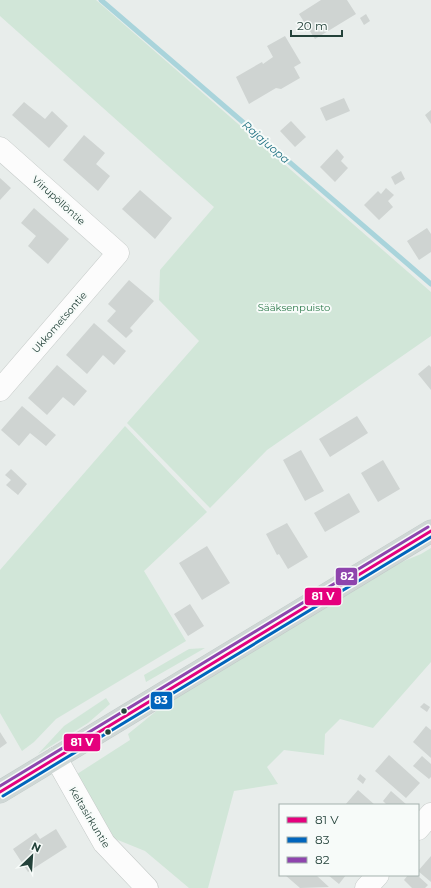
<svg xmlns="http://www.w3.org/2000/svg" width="431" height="888" font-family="Montserrat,sans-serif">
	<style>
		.green { fill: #d1e6d8 }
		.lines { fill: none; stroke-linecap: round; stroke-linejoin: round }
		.stream { stroke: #a9d4db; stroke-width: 5 }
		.building { fill: #cfd4d2 }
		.minor-casing { stroke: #c5cac8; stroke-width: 23 }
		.major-casing { stroke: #c3ccc9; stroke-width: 23 }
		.minor { stroke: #fcfcfc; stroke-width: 22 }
		.major { stroke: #cfd7d5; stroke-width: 22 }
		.bus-1-casing { stroke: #f7fbf9; stroke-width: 6 }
		.bus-2-casing { stroke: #f7fbf9; stroke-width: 6 }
		.bus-3-casing { stroke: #f7fbf9; stroke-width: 6 }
		.bus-1 { stroke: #e5007d; stroke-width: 3 }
		.bus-2 { stroke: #0065bd; stroke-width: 3 }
		.bus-3 { stroke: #8e44ad; stroke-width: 3 }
		.bus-dot { fill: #24423a; stroke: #f7fbf9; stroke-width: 1.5 }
		.labels { text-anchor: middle; stroke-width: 4; stroke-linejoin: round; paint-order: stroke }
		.street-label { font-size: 10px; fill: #24423a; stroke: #f7fbf9 }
		.park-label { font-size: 10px; fill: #2d7a4b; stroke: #f7fbf9 }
		.water-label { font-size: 11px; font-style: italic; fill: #1c6f80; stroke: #f7fbf9 }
		.line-badge { stroke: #f7fbf9; stroke-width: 1.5 }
		.badge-label { font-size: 11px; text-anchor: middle; font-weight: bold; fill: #fff }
	</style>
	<rect width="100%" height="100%" fill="#e8edeb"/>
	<path class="green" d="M0,0H96L431,292V336L267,450L210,508L127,423L199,341L159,300L160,270L214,207L0,16Z
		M125,426L207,512L144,571L186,641L56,719L34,742L22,751L0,713V570Z
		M431,548V662L373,728L340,719L325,734L324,755L284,750L267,767L278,784L234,791L208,888H189L145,851L113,838L74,776L130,740L128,734L165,704L382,570L421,554Z
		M205,648L146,682L144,675L189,649Z
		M106,698L110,704L88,723L38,754L64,726Z"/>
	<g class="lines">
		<path class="stream" d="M101,0L431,284"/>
	</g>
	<path class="building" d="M321,0H347L356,14L315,39L299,14Z
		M366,14L370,21L364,25L360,18Z
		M285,36L301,63L294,67L300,78L281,89L276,88L249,104L236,77L262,62L263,64L273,57L267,46Z
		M344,98L350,111L326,121L320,108Z
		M24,102L45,119L52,111L68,126L49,148L12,115Z
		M431,110V124L425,115Z
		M291,121L306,137L295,147L280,131Z
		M84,135L105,153L96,164L110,176L98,191L63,160Z
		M337,149L344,157L341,161L348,168L335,182L320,167Z
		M401,171L405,179L395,185L391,177Z
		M0,178L11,188L0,200Z
		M386,188L394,195L388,201L393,207L379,220L364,205L378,191L381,194Z
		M140,190L172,218L155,239L122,209Z
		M34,208L69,239L48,264L28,246L36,236L21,223Z
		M427,228L431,234V252L419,260L407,241Z
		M129,280L154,301L130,328L133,331L126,338L107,321L116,311L108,304Z
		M94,323L126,351L114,365L103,355L87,374L66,355Z
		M57,365L87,391L74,406L63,397L47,415L28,398Z
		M429,365L431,367V390L418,374Z
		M22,406L56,435L46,446L30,433L19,446L1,430Z
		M357,416L368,433L330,457L319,439Z
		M301,450L324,491L305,501L283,460Z
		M383,460L400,489L378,502L361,473Z
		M11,469L27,484L18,495L6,485L11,480L5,475Z
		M349,493L360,512L325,532L314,513Z
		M287,523L308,557L288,569L279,554L277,555L266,534Z
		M207,546L230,583L202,600L179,563Z
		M190,604L204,626L188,636L174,614Z
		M424,703L430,707L427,712L420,707Z
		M426,726L431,730V758L413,742Z
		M0,732L7,743L0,748Z
		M389,755L420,783L406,798L375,771Z
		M422,756L431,764V777L429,779L413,766Z
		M360,774L366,779L363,784L357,779Z
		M358,790L375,805H345Z
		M391,791L407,805H387L383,801Z
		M56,829L67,847L28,872L13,849L36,833L40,839Z
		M431,856V882L418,871Z
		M285,875H316L329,887L300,888Z
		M328,875H346L339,884Z
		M408,875H417L428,885L425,888H412L404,880Z"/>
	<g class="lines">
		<g class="minor-casing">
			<path id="minor" d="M0,148L118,253L0,390
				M56,758L104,843L147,888
				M418,829L431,814
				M366,888L378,875"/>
		</g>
		<g class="major-casing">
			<path id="major" d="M0,792L431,531"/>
		</g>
		<use href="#minor" class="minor"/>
		<use href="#major" class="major"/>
		<g class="bus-1-casing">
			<path id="bus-1" d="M0,792L431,531"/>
		</g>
		<g class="bus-2-casing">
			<path id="bus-2" d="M3,796L431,537"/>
		</g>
		<g class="bus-3-casing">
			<path id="bus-3" d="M0,786L428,527"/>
		</g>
		<use href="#bus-1" class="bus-1"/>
		<use href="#bus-2" class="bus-2"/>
		<use href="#bus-3" class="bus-3"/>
	</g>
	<g class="bus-dot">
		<circle cx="124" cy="711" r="3.5"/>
		<circle cx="108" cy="732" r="3.5"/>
	</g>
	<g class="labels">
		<g class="street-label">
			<text transform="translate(59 200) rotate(42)" y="4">Viirupöllöntie</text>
			<text transform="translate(59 322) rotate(-49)" y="4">Ukkometsontie</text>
			<text transform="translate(90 817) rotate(59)" y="4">Keltasirkuntie</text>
		</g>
		<g class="park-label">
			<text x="294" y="311">Sääksenpuisto</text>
		</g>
		<g class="water-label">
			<text transform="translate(266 142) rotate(41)" y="4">Rajajuopa</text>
		</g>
	</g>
	<g class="line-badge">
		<rect x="335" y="567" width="23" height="19" rx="4" fill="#8e44ad"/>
		<rect x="304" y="587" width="38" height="19" rx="4" fill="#e5007d"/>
		<rect x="150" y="691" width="23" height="19" rx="4" fill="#0065bd"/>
		<rect x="63" y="733" width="38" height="19" rx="4" fill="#e5007d"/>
	</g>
	<g class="badge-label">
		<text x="347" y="580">82</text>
		<text x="323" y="600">81 V</text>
		<text x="161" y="704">83</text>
		<text x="82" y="746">81 V</text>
	</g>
	<rect x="279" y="804" width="140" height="72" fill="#f7fbf9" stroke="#a3b1ad"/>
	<rect x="287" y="817" width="20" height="6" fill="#e5007d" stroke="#a3b1ad"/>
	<text x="315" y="824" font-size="12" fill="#24423a">81 V</text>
	<rect x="287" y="837" width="20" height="6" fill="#0065bd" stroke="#a3b1ad"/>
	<text x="315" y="844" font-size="12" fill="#24423a">83</text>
	<rect x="287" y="857" width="20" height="6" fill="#8e44ad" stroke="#a3b1ad"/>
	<text x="315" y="864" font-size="12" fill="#24423a">82</text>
	<g transform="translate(32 856) rotate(25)" stroke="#f7fbf9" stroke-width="3" paint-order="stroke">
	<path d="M0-3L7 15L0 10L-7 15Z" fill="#24423a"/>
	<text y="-6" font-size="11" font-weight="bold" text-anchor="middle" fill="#24423a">N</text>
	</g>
	<path d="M291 30v6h51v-6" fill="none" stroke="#24423a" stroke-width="2"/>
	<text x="297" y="30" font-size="12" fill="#24423a" stroke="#f7fbf9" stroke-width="3" paint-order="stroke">20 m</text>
</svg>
